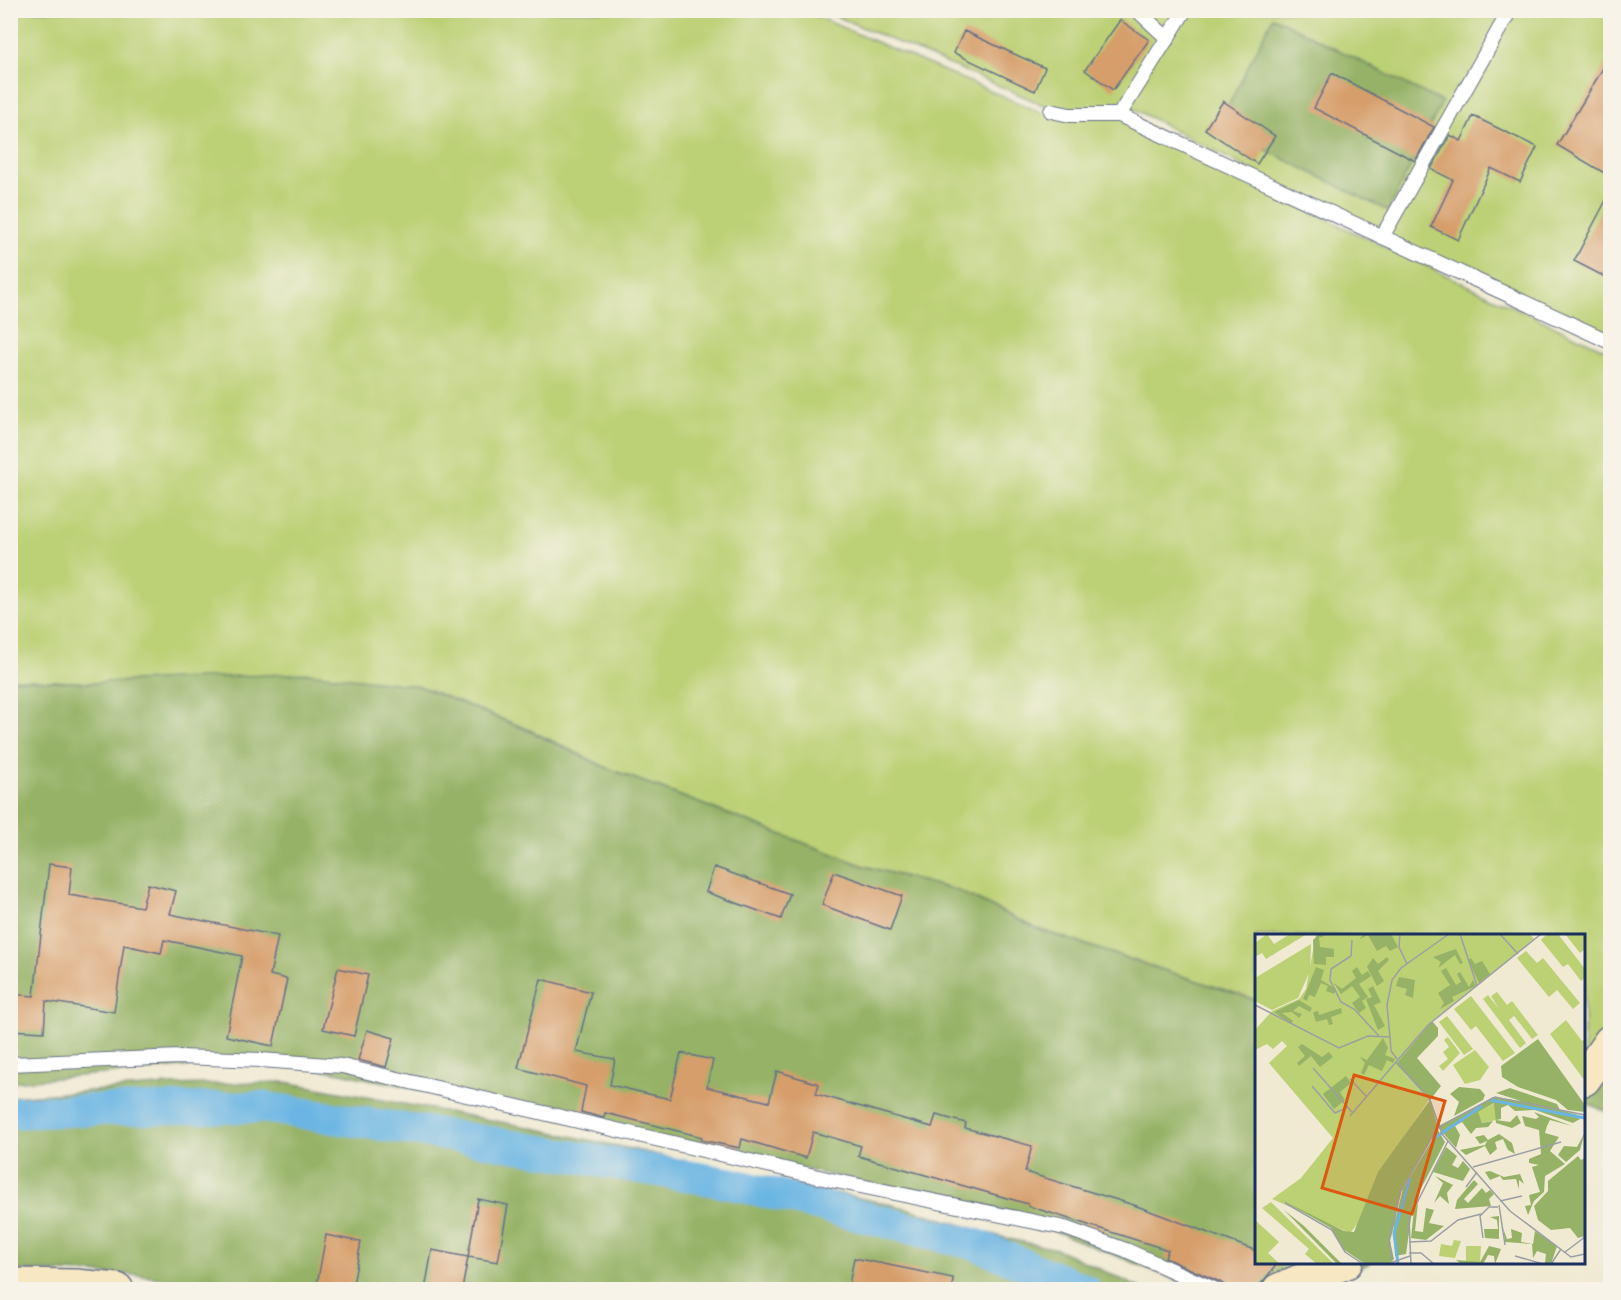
<svg xmlns="http://www.w3.org/2000/svg" width="1621" height="1300" font-family="Pangolin,sans-serif">
	<style>
		.green { fill: #bcd074; stroke: #6c8069; stroke-width: 1.5 }
		.forest { fill: #95b266; stroke: #587062; stroke-width: 1.5 }
		.lines { fill: none; stroke-linecap: round; stroke-linejoin: round }
		.canal { stroke: #6ab5e3; stroke-width: 32 }
		.building { fill: #d69e6b }
		.lane-casing { stroke: #667087; stroke-width: 16 }
		.secondary-casing { stroke: #667087; stroke-width: 36 }
		.lane { stroke: #fff; stroke-width: 14 }
		.secondary { stroke: #f7e8c3; stroke-width: 33 }
		.inset-river { fill: none; stroke: #6ab5e3; stroke-width: 3 }
		.inset-road { fill: none; stroke: #9b9fa4; stroke-width: 1.5 }
		.view { fill: #de5710; fill-opacity: 0.15; stroke: #de5710; stroke-width: 3 }
		.inset-edge { fill: none; stroke: #1b2f5e; stroke-width: 3 }
	</style>
	<rect width="100%" height="100%" fill="#f7f3e8"/>
	<filter id="ink" filterUnits="userSpaceOnUse"><feTurbulence type="fractalNoise" baseFrequency=".0167" numOctaves="2"/><feDisplacementMap in="SourceGraphic" scale="12" xChannelSelector="R" yChannelSelector="G"/><feConvolveMatrix kernelMatrix="1 2 1 2 8 2 1 2 1" color-interpolation-filters="sRGB"/></filter>
	<filter id="wash" filterUnits="userSpaceOnUse"><feTurbulence type="fractalNoise" baseFrequency=".008" numOctaves="4" result="noise"/><feDisplacementMap in="SourceGraphic" scale="24" xChannelSelector="R" yChannelSelector="G"/><feGaussianBlur stdDeviation="1.35" result="paint"/><feColorMatrix in="noise" values="0 0 0 0 0 0 0 0 0 0 0 0 0 0 0 0 0 1.4 0 .05"/><feComposite in="paint" operator="in"/></filter>
	<g filter="url(#wash)">
		<rect width="100%" height="100%" fill="#f0ead3"/>
		<path class="green" d="M10,11H804L1049,116H1129L1345,228L1610,352V1036L1584,1075V936H1256V1000L1040,930L958,891L864,866L607,768L530,730L419,686L190,679L90,683L11,679Z
			M824,11H1610V342L1349,221L1132,108L1053,109Z"/>
		<path class="forest" d="M1273,17L1442,102L1388,211L1218,126Z
			M308,673L419,686L530,731L607,768L864,866L958,891L1040,930L1256,1000V1262L1371,1263L1309,1289H1199L1005,1211L273,1059L11,1082L10,679L90,683Z
			M1610,1050V1113L1584,1102V1090Z
			M285,1082L528,1127L906,1208L1008,1239L1057,1249L1142,1289L251,1290L137,1275L11,1270V1097L172,1085Z"/>
		<g class="lines">
			<path class="canal" d="M10,1113L90,1110L261,1107L472,1139L733,1184L977,1245L1085,1290"/>
		</g>
		<g id="blocks">
			<path class="building" d="M1120,20L1149,40L1113,90L1085,70Z
				M964,31L1045,68L1035,91L954,53Z
				M1611,55V177L1557,145Z
				M1332,73L1434,127L1415,161L1314,108Z
				M1223,101L1275,136L1257,164L1205,129Z
				M1473,116L1537,147L1520,182L1491,168L1458,240L1431,227L1453,180L1431,169L1450,135L1461,141Z
				M1611,191V280L1574,261Z
				M49,864L72,867L69,895L142,907L148,884L176,891L170,914L278,936L270,975L287,979L273,1046L226,1036L242,956L164,940L161,953L124,945L114,1012L46,1001L44,1032L10,1030V994L34,996Z
				M714,867L790,894L781,919L706,892Z
				M834,872L902,896L890,930L822,905Z
				M338,968L368,975L354,1036L323,1029Z
				M541,979L591,992L576,1052L615,1059L610,1085L670,1099L681,1053L713,1060L707,1087L769,1102L777,1071L819,1084L816,1094L932,1127L936,1115L966,1123L965,1128L1032,1146L1025,1172L1134,1205L1257,1251V1263H1278L1256,1290H1231L1220,1282L1165,1258L1168,1250L1028,1206V1204L858,1156L861,1146L813,1132L806,1158L742,1139L740,1148L701,1140L702,1137L605,1113L604,1118L581,1112L586,1086L518,1068Z
				M367,1030L394,1038L386,1067L358,1060Z
				M478,1199L508,1205L498,1262L468,1257Z
				M326,1235L361,1242L352,1290H316Z
				M432,1250L468,1257L462,1290H425Z
				M854,1258L953,1278L952,1290H848Z"/>
		</g>
	</g>
	<g filter="url(#ink)">
		<use href="#blocks" fill-opacity="0" stroke="#667087" stroke-width="1.5"/>
		<g class="lines">
			<g class="lane-casing">
				<path id="lane" d="M1137,10L1168,39
					M1051,111L1070,115H1119L1610,342
					M1119,115L1185,10
					M1382,237L1510,10
					M10,1064L180,1057L261,1060L342,1066L836,1181L1065,1228L1126,1250L1216,1290"/>
			</g>
			<g class="secondary-casing">
				<path id="secondary" d="M1584,1079L1610,1042
					M10,1285L76,1286L117,1290
					M1279,1290L1346,1262"/>
			</g>
			<use href="#lane" class="lane"/>
			<use href="#secondary" class="secondary"/>
		</g>
	</g>
	<g transform="translate(1255 934)">
		<rect width="330" height="330" fill="#f0ead3"/>
		<path d="M12,0L19,10L35,0H52L11,25L7,19L0,23V9ZM61,0H275L279,5L177,87L141,130L174,166L120,246L109,282L95,299L17,265L46,244L78,204L14,129L32,112L27,107L18,115L12,110L0,116V96L17,77L44,65L51,55ZM292,0H303L330,35V44L326,47L313,30L308,33L286,6ZM310,0H330V15L325,19ZM56,10L55,37L43,64L17,76L0,67V44ZM271,17L282,29L288,24L325,69L318,75L302,56L294,63L262,24ZM242,58L252,71L257,67L283,101L277,105L259,82L254,86L271,109L265,114L228,65L233,61L244,75L236,62ZM216,62L260,119L248,127L221,92L216,96L199,75ZM192,82L218,115L209,121L184,88ZM311,86L327,107L330,105V147L295,100ZM193,103L205,119L188,137L184,132L193,125L188,118L194,113L189,106ZM220,116L234,133L225,146L210,150L198,131ZM240,169L241,186L227,189L222,178ZM16,268L79,330H62L50,320L54,315L7,274ZM0,286L24,308L13,319L25,330H0ZM199,306L206,307L200,324L184,322L186,310L197,312ZM211,312H226L225,328H211Z" fill="#bcd074"/>
		<path d="M108,0H136L143,13L135,17L131,12L122,17L113,1L105,5ZM63,1H71L64,4L65,13L79,15V23H71V31L59,30L58,6ZM201,15L208,29L205,30L200,21L183,34L186,28L178,23ZM132,23L134,26L123,37L129,47L122,52L112,33L118,24L123,30ZM216,24L220,30L227,27L235,40L224,49L213,26ZM61,33L69,36L66,46L81,55L79,60L71,57L73,52L66,49L60,63L54,61L52,67L48,65ZM102,33L107,41L113,37L116,42L104,50L113,63L107,67L111,74L104,79L97,69L105,63L97,52L86,60L79,49L87,55L101,44L97,37ZM191,34L201,51L206,48L202,40L205,38L214,53L218,46L221,52L197,63L199,67L185,75L189,69L183,59L195,51L186,37ZM144,43L160,46L158,64L150,61L152,55L141,52ZM118,52L126,68L119,71L130,92L123,96L111,65L117,63L113,55ZM44,66L57,74L55,78L44,72L38,77L47,80L44,84L37,78L27,79L38,87L36,90L19,78ZM86,74L87,79L76,83L78,90L74,91L72,85L61,88L58,78L63,77L64,81ZM177,87L183,94V102L162,124L186,152L175,166L183,193L238,163L266,167L241,159L255,154L302,170L305,176L323,181L325,185L318,189L280,176L260,177L253,171L246,174V185L241,186L255,188L262,181L266,189L257,194L241,189L239,169L223,178L227,189L238,187L233,193L221,194L216,200L207,188L200,192L205,201L201,214L183,193L146,256L140,287L148,255L183,196L190,208L158,270L151,320L140,322L139,292L135,307L139,325L134,330H110L88,315L76,294L25,265L89,297L99,298L123,238L175,166L141,130ZM128,104L133,114L130,121L140,125L138,129L132,126L127,137L114,131L109,141L106,139L110,129L105,123L112,126ZM283,105L330,171V178L313,176L301,166L263,153L247,143L246,132ZM47,110L67,123L74,118L78,123L65,133L56,122L44,132L42,129L50,122L43,113ZM91,142L96,149L85,158L90,166L79,175L68,160ZM204,153L225,155L230,161L228,166L199,182L204,168L195,160ZM279,178L317,192L295,186L292,192L290,199L304,203L295,217L310,230L290,242L289,258L279,267L273,281L270,272L276,271L274,261L285,258L277,233L284,231L274,229V225L286,220L284,196L270,192L267,182L281,185L284,183ZM330,198L325,216L311,228L303,221L309,212L322,213ZM244,200L257,209L260,220L253,216L248,205L240,208L242,215L235,221L230,212L211,221L205,216L230,211L232,207L225,210L220,203L229,201L233,206ZM191,213L202,222L197,231L203,234L208,227L215,235L208,247L178,238ZM323,222L326,226L330,224V302L323,304L315,294L296,296L283,286L279,272L293,257V247ZM235,237L249,243L265,240L269,250L264,246V255L261,245L248,246L245,242L235,246L230,238ZM180,242L198,251L192,259L194,270L185,262L179,269L188,249ZM219,246L223,250L209,265L213,269L227,254L231,259L235,256L239,260L234,265L236,272L200,275L202,266ZM163,269L160,297L168,298L171,274L179,276L174,289L189,292L171,306L156,304L159,276ZM29,276L49,292L87,330H82ZM244,282V305L230,304L229,295H243L242,286L235,283ZM248,294L252,305L257,304L256,295L267,299L266,308L278,310L280,297L302,312L296,330L290,329L291,320L282,317L278,324L277,310L250,308ZM234,312L246,315L240,330L239,322L233,321L228,330H206L201,326L225,328Z" fill="#95b266"/>
		<path class="inset-river" d="M235,166L330,184M178,205L227,172M143,330L139,299L155,244"/>
		<path class="inset-road" d="M145,0L144,13L152,30M205,0L222,52M245,0L263,20M286,0L173,91L141,128L175,166L187,200L255,277L316,323L330,320M97,6L96,22L76,35L75,46L86,68L99,75L124,102M0,71L84,114L113,102L135,103L136,117L142,125M135,103L132,71L137,46L146,34L194,0M58,134L97,178M95,145L111,162M57,152L80,179L93,173M95,182L141,128M218,233L306,208M211,253L222,238M245,267L267,262M30,269L77,296L90,318L108,330M244,271L250,311M228,304L225,282L234,273H243M154,308L176,307L203,286L226,280M310,318L330,303M154,319H166L179,330M260,322L288,330M137,326L134,304L146,257L183,193L240,163L330,181M132,330L155,322M156,330L154,285L193,207M296,330L306,315"/>
		<path class="view" d="M99,141L190,167L157,280L67,254Z"/>
		<rect width="330" height="330" class="inset-edge"/>
	</g>
	<rect width="1621" height="1300" fill="none" stroke="#f7f3e8" stroke-width="36"/>
</svg>
